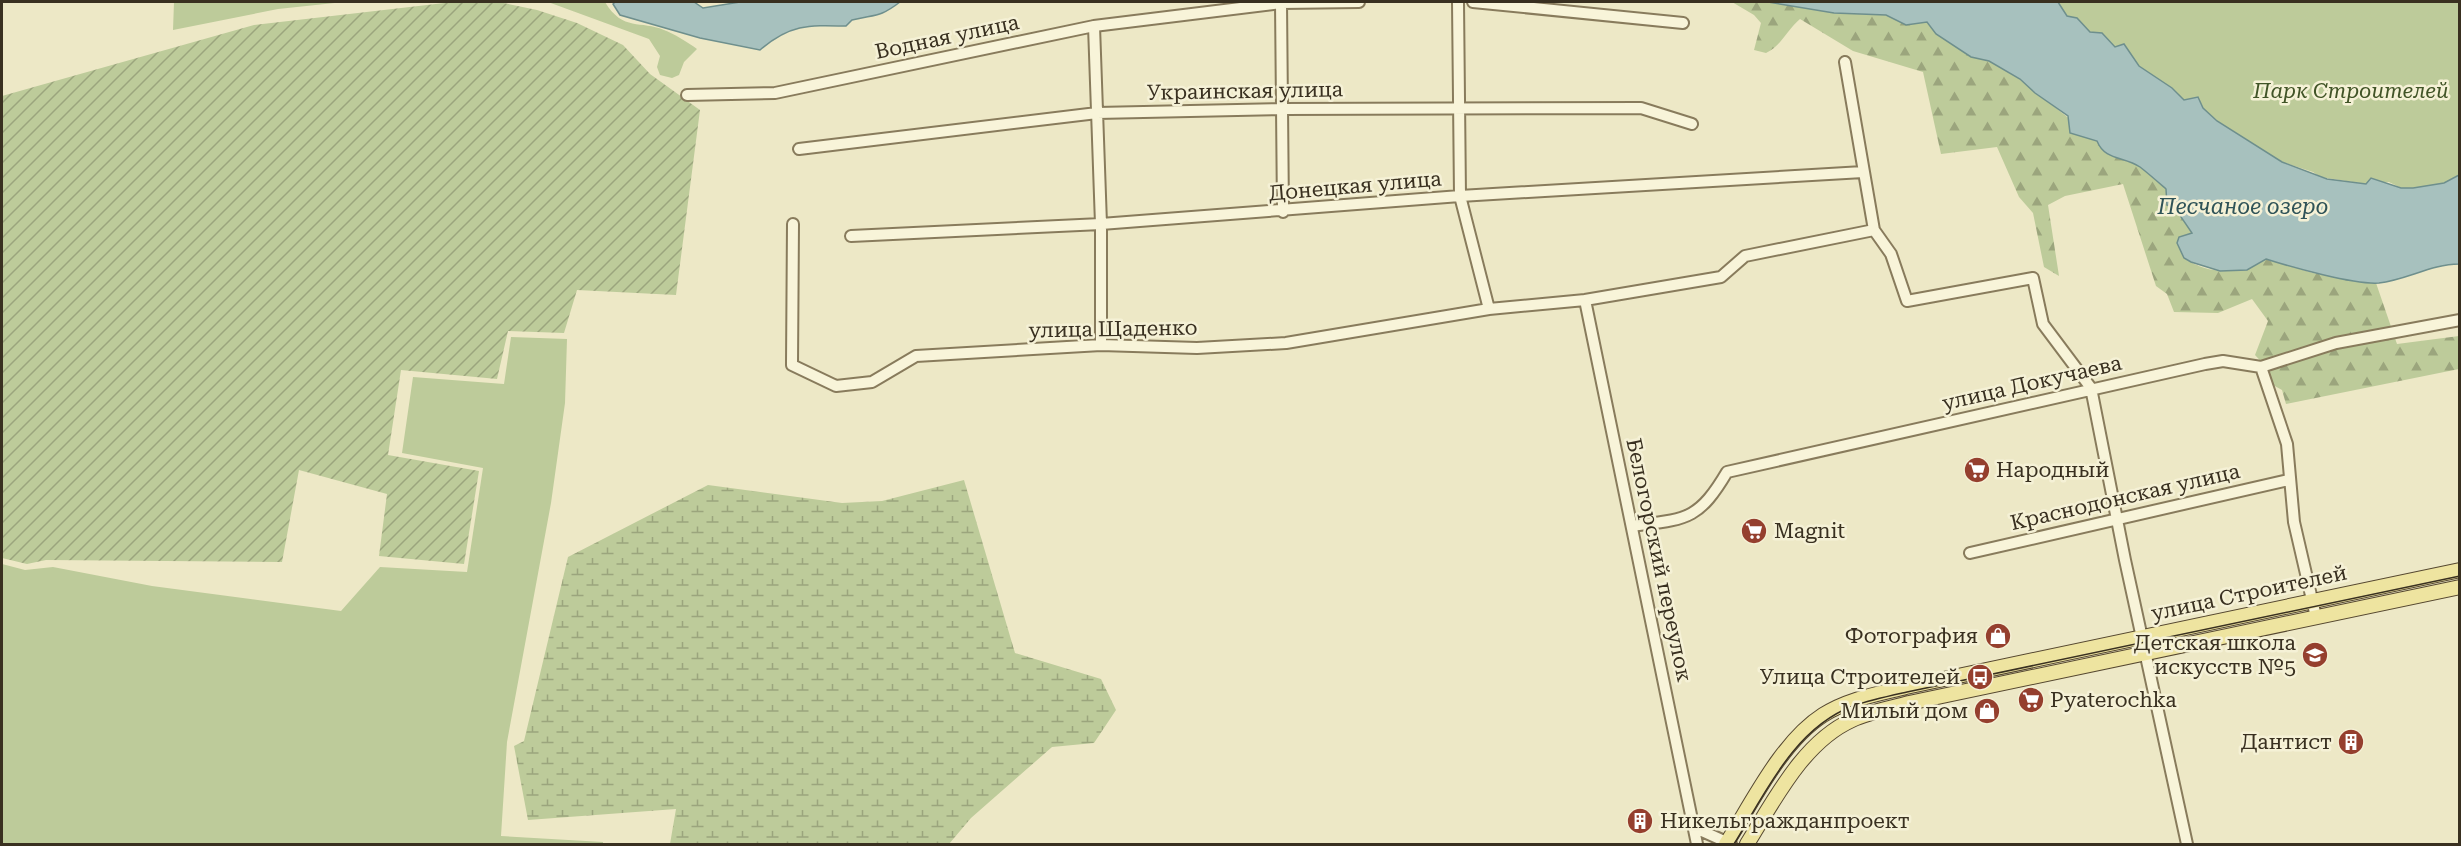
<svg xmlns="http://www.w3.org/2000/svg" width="2461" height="846" font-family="'Roboto Serif',serif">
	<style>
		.green { fill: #bdcb9a }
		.forest { fill: url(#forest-firs) }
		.wetland { fill: url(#wetland-marsh) }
		.garden { fill: url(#garden-furrows) }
		.water { fill: #a7c1be; stroke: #6e8f8d; stroke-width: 1.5 }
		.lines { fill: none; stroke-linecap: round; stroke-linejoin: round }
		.minor-casing { stroke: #887b5c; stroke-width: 14 }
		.major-casing { stroke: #564830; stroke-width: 16 }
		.minor { stroke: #f8f4d9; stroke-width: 10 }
		.major { stroke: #eee4a0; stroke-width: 14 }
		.tram { stroke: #393020; stroke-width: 1.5 }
		.labels { text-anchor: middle; stroke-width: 5; stroke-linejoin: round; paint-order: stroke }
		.street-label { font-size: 21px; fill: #393020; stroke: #f5f1d6 }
		.park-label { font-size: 21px; font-style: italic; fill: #415427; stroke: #f5f1d6 }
		.poi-label { font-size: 21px; fill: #393020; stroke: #f5f1d6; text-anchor: end }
		.water-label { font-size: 22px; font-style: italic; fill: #2f5358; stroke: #f5f1d6 }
	</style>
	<defs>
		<pattern id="forest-firs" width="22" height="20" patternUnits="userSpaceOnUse" patternTransform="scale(1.5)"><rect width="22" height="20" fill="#bdcb9a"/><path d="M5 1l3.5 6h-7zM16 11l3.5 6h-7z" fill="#9ba57d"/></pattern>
		<pattern id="wetland-marsh" width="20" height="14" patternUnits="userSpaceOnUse" patternTransform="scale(1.5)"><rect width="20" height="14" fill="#bdcb9a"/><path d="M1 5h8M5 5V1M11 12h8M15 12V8" fill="none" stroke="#9ba57d"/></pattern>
		<pattern id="garden-furrows" width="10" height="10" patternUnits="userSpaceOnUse" patternTransform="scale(1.5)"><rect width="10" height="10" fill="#bdcb9a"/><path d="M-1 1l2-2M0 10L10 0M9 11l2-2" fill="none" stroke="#9ba57d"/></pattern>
	</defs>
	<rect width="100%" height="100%" fill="#ede8c6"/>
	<path class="green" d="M174,2H344L278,9L173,30Z
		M548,2H605C623,32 641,20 664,30C673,33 689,43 697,49L684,62L679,75L672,78L660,75L657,67L660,56L649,39Z
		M2058,2H2459V175L2444,183L2413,188H2401L2389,182L2366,184L2320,177L2313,172L2282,162L2217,121L2203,108L2198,97L2184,100L2172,88L2139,66L2124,44L2115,47L2102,33L2090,32L2077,18L2067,16Z
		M511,337L567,339L565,403L551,503L507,742L501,836L603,842V844H2V564L25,570L53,567L152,586L341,611L380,567L467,572L483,468L402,453L413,377L504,384Z"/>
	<path class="forest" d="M1732,2H1768L1834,13L1886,15L1906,25L1927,21L1936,34L1971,57L1989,61L2020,79L2097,141L2140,167L2166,189L2167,205L2175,208L2192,233L2184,258C2210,276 2241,274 2266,259L2313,273L2376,283L2397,344L2459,336V369L2286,404L2282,390L2271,384L2269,370L2255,355L2268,321L2252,299L2218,313L2174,312L2167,294L2156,286L2123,184L2065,196L2048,205L2059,276L2044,267L2033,213L2019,197L1997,147L1941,154L1923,72L1853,51L1800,19C1787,30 1781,46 1766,53L1754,50L1761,23L1754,15Z"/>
	<path class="wetland" d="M964,480L1015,653L1101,679L1116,710L1094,743L1052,747L971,818L949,844H670L676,809L528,820L514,746L524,741L568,557L708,485L842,503L882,501Z"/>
	<path class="garden" d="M453,2H499L537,10L577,23L623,45L650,74L700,110L676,295L577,290L564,333L508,331L497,379L401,370L388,455L479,471L464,564L379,556L387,494L299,470L282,562L46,560L27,564L2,558V96L254,25Z"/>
	<path class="water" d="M615,2H694L703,8L740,2H900C879,18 876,14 852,20L846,26C809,25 790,24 760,50L700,38L620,15L613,4Z
		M1768,2H2058L2067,16L2077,18L2090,32L2102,33L2115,47L2124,44L2139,66L2172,88L2184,100L2198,97L2203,108L2217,121L2282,162L2327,179L2366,184L2371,178L2401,188H2413L2444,183L2459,175V264C2432,264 2406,280 2379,283C2355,285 2291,267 2266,259L2247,270L2220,271L2191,262L2184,258L2177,243L2179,237L2192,233L2175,208L2167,205L2166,189C2158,182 2149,174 2140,167C2124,156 2105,161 2097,141L2070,133L2068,116L2035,93L2020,79L1989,61L1971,57L1936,34L1927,22L1906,25L1886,15L1834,13Z"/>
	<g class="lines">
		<g class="minor-casing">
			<path id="minor" d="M1458,2L1460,196L1489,309
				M1473,2L1683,23
				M1281,3L1283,212
				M1094,26L1101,224V345
				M1845,62L1874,230
				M687,95L775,93L1094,26L1281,3L1359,2
				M799,149L1097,113L1282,109L1641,108L1692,124
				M793,224L792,365L836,386L872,382L916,356L1101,345L1197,348L1286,343L1489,309L1585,300L1721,277L1745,256L1874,230L1891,254L1907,301L2033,278L2043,324L2091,388L2125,560L2187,844
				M851,236L1101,224L1460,196L1863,172
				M1585,300L1697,844
				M2261,367L2287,444L2294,522L2316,617
				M1632,526C1686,519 1698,521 1727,472L2205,364L2223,361L2261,367L2336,343L2460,320
				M1970,553L2288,480
				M1693,827L1731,844"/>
		</g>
		<g class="major-casing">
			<path id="major" d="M1726,844C1752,803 1781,742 1823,715C1848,699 1878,694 1906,687L2460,570
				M1747,844C1774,801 1803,742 1852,720C1869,712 1891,708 1909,703L2460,587"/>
		</g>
		<use href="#minor" class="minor"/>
		<use href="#major" class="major"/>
		<path class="tram" d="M1734,844C1765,794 1794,728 1853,706C1870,700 1889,696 1907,692L2460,576"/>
	</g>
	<defs>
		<g id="supermarket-disc" transform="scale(1.35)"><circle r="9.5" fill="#953f2e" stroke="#f5f1d6"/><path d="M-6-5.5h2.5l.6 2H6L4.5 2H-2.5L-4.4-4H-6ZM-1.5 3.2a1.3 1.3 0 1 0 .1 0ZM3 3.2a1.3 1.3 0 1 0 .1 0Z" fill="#fff"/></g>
		<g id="shop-disc" transform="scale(1.35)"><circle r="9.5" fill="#953f2e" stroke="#f5f1d6"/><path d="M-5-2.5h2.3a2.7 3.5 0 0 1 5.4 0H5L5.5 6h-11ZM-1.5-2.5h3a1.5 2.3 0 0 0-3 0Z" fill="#fff"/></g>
		<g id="school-disc" transform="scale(1.35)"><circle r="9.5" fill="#953f2e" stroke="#f5f1d6"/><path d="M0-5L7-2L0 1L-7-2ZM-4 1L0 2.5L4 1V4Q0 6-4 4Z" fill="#fff"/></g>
		<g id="bus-disc" transform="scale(1.35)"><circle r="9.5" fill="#953f2e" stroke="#f5f1d6"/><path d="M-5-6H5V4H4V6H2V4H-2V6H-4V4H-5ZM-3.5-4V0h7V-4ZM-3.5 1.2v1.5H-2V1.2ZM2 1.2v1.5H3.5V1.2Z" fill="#fff"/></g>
		<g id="building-disc" transform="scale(1.35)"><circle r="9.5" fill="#953f2e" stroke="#f5f1d6"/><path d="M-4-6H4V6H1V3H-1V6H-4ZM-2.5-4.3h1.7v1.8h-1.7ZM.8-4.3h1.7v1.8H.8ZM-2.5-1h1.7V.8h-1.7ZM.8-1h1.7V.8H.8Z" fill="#fff"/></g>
	</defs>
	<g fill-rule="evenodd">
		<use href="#supermarket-disc" x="1977" y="470"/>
		<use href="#supermarket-disc" x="1754" y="531"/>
		<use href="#shop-disc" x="1998" y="636"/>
		<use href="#school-disc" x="2315" y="655"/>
		<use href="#bus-disc" x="1980" y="677"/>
		<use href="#supermarket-disc" x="2031" y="700"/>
		<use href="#shop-disc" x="1987" y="711"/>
		<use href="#building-disc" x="2351" y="742"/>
		<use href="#building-disc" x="1640" y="821"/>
	</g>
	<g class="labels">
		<g class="street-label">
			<text transform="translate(947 37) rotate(-12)" y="7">Водная улица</text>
			<text transform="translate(1245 91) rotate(-1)" y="7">Украинская улица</text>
			<text transform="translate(1355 186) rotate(-5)" y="7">Донецкая улица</text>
			<text transform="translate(1113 329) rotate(-1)" y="7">улица Щаденко</text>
			<text transform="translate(2032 383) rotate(-13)" y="7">улица Докучаева</text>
			<text transform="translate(2125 497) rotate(-13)" y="7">Краснодонская улица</text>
			<text transform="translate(1659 560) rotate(78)" y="7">Белогорский переулок</text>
			<text transform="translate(2249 593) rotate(-12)" y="7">улица Строителей</text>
		</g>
		<g class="park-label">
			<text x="2351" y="98">Парк Строителей</text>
		</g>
		<g class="poi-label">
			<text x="1996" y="477" text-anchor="start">Народный</text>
			<text x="1774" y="538" text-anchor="start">Magnit</text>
			<text x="1978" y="643">Фотография</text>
			<text x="2296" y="650">Детская школа<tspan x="2296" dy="24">искусств №5</tspan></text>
			<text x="1960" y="684">Улица Строителей</text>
			<text x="2050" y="707" text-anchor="start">Pyaterochka</text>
			<text x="1968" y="718">Милый дом</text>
			<text x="2332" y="749">Дантист</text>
			<text x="1660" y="828" text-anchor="start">Никельгражданпроект</text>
		</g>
		<g class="water-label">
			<text x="2243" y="214">Песчаное озеро</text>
		</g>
	</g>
	<rect width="2461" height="846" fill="none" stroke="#393020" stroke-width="6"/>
</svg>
